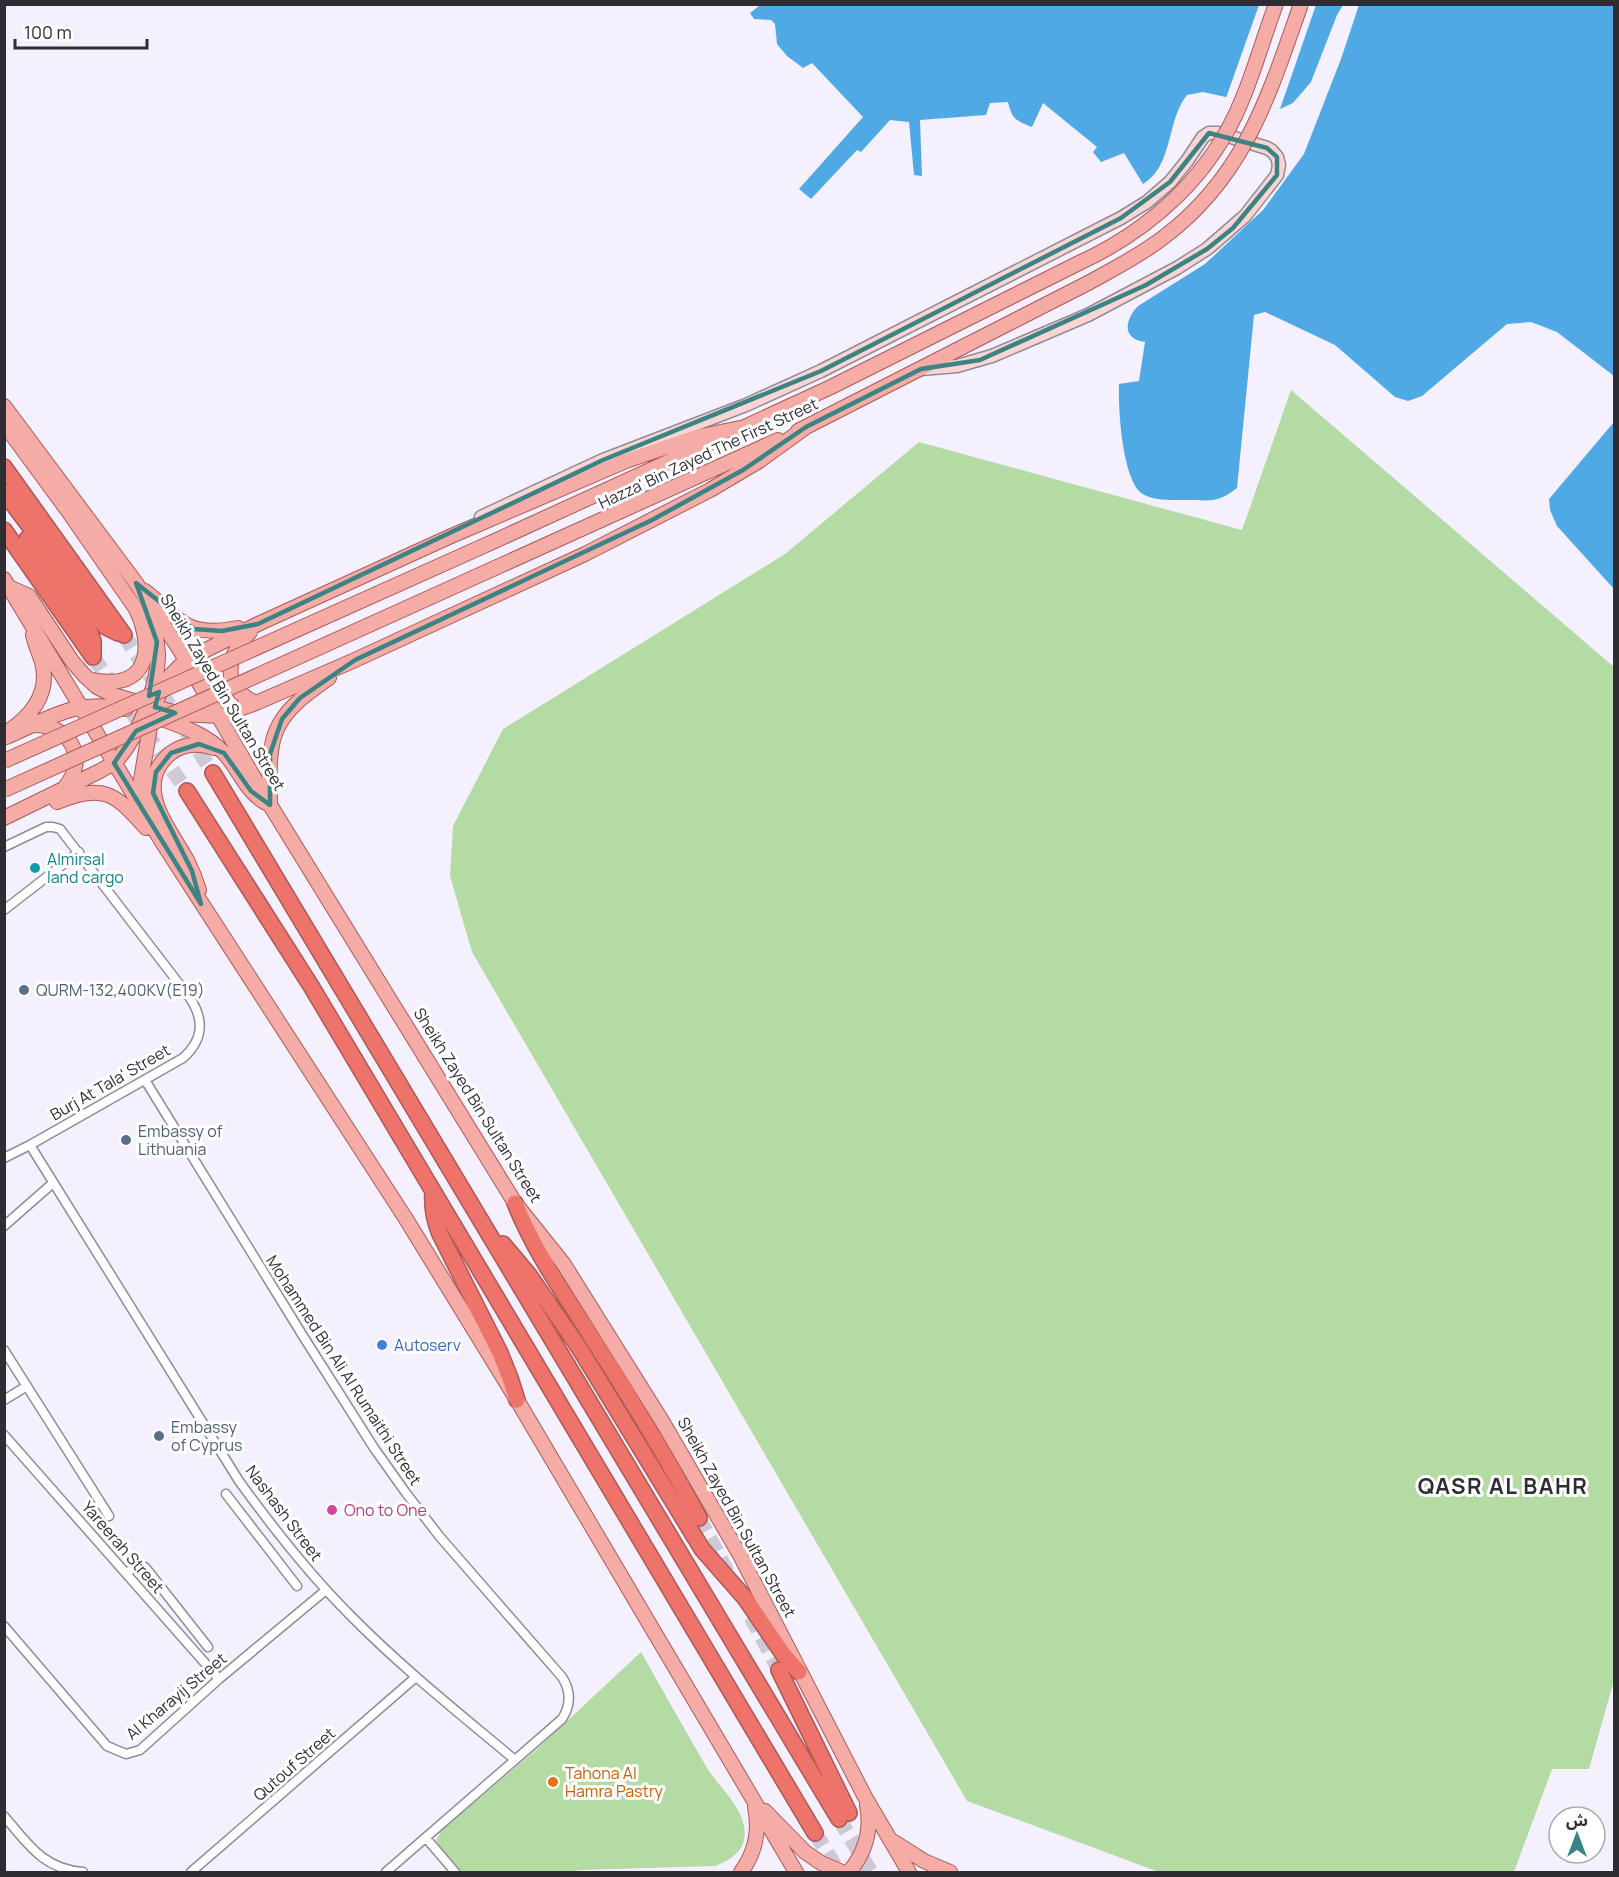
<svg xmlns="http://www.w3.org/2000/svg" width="1619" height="1877" font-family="Manrope,'Noto Sans Arabic',sans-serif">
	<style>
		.green { fill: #b4dba4 }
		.water { fill: #4fa9e5 }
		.pier { fill: #f5f0fe }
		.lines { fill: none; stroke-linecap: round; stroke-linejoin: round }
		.highway-tunnel { stroke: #cdc9d6; stroke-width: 15; stroke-dasharray: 15 8; stroke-linecap: butt }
		.street-casing { stroke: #908b9b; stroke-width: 11 }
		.secondary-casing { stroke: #908b9b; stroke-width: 15 }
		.primary-casing { stroke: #ab5a57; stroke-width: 16 }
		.highway-casing { stroke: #ab5a57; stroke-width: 18 }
		.street { stroke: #fff; stroke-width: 8 }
		.secondary { stroke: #fad5d2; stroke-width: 12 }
		.primary { stroke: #f5aba6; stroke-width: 14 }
		.highway { stroke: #ee736a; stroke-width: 15 }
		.primary-bridge-casing { stroke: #ab5a57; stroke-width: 16; stroke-linecap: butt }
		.primary-bridge { stroke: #f5aba6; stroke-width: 14 }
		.marked { fill: none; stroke: #3b8384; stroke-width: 4.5; stroke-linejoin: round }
		.culture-dot { fill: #0f9aa8; stroke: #fff; stroke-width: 2 }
		.service-dot { fill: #5c6f8a; stroke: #fff; stroke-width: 2 }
		.shop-dot { fill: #3f7fe0; stroke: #fff; stroke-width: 2 }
		.hotel-dot { fill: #d1479c; stroke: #fff; stroke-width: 2 }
		.food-dot { fill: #e8710a; stroke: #fff; stroke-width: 2 }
		.labels { text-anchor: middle; stroke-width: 6; stroke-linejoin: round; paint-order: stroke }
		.street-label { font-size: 16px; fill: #2f2d34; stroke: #fff }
		.culture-label { font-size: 16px; fill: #0d838f; stroke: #fff; text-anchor: start }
		.service-label { font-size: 16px; fill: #4e5e75; stroke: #fff; text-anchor: start }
		.shop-label { font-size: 16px; fill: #366cbe; stroke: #fff; text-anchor: start }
		.hotel-label { font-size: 16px; fill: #b23c85; stroke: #fff; text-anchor: start }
		.food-label { font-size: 16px; fill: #c56008; stroke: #fff; text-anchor: start }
		.district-label { font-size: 22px; font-weight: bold; letter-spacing: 1.5px; fill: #2f2d34; stroke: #fff }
	</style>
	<rect width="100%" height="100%" fill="#f5f0fe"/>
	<path class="green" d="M1291,390L1614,667V1680L1589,1769H1552L1514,1872H1159L967,1801L472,952L450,876L453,826L503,729L785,554L919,442L1242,530Z
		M641,1652C663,1691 685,1730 707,1768C719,1787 740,1804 744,1826C748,1849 734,1858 715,1866L580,1870L567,1872H460L441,1849L436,1840L442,1830L536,1750Z"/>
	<path class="water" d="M758,4L1343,5L1337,15L1311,82L1293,103L1280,109L1203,92L1187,95C1166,121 1174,165 1143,184L1124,153L1101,162L1093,152L1097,147L1043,103L1032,127C1016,121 1012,119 1008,102L990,103L986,115L920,120L922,176L914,175L909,122L890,120L861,152L857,150L811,199L799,189L863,117L812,63L803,68L787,56L777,44L775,24L771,20L754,19L750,13L759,6Z
		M1359,5H1614V376L1557,332L1531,322L1507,324L1422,396L1408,401L1395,397L1335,345L1265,312L1254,315L1237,488C1217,504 1209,500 1185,500C1171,500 1150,501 1140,492C1122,475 1118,408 1119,384L1139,381L1145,342C1142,341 1138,341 1135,339C1121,331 1130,314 1138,306L1205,264L1263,210L1304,154L1341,59Z
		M1614,422V589L1557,526L1550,510L1549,499Z"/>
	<path class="pier" d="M1259,5H1316L1280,109L1226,98Z"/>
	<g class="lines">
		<path class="highway-tunnel" d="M124,635L213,773
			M93,657L187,791
			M699,1518L730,1577
			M751,1617L779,1670
			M839,1819L871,1872
			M815,1833L839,1872"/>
		<g class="street-casing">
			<path id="street" d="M4,847L46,827H53L60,829L190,998C205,1021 203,1040 183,1058L30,1145L4,1158
				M4,910L79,852
				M145,1080L303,1336L374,1448L406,1493L440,1537L562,1677C571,1691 571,1705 562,1719L386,1872
				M30,1145L239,1481C273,1528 308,1573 350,1615C401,1667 459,1713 515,1760
				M4,1226L53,1183
				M4,1350L109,1516
				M4,1400L27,1386
				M4,1435L219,1679
				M226,1494L297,1586
				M126,1573L138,1565L145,1567L208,1647
				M4,1626L107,1746L126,1754L140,1750L219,1679L326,1590
				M4,1816C28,1844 43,1869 83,1872
				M426,1838L455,1872
				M191,1872L416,1677"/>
		</g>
		<g class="secondary-casing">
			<path id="secondary" d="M481,517L603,460L746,405L821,371L1121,218L1147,202L1170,182L1187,161L1203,137L1209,133H1218L1267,148L1272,151L1277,157L1279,165L1277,175L1245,216L1207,249L1177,268L1088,315L992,356L957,366L921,369"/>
		</g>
		<g class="primary-casing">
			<path id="primary" d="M4,406L136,583L181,652L270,805L515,1203L563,1263L662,1421L740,1555L865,1797L909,1872
				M4,424L68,511L136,609C155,649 148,691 93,680
				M738,430L831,387L1081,262
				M798,431L1090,282
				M488,544L720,438
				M495,568L778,440
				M4,579L162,842L406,1219L517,1400L796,1872
				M11,588L29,596L72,661L84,675L97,687L113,695L180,714L220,716L256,703L355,660L585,554L710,490L759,461L806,427
				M145,591C182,620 185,638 238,628
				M250,632C226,656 220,687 256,703
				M154,716C178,725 205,733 224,753C239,769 245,791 266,803
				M34,725C70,725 89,758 65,787
				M10,730C33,714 50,692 42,662C39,653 35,644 33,635
				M4,738C51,718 73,699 126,709
				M57,802C104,784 114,792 146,828
				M270,803C268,734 270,718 329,678
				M146,806L142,795L141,780L152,715L158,697L166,680L186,660L258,624L449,537L626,461L696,437L745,427
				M4,818L100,771C105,768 111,765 116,761C138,738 158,685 158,654C157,639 154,626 150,612
				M199,890C196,880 192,870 187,860C170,829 131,785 171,753C184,743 199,743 214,748
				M765,1811L805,1852L821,1863L842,1872
				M894,1842L924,1861L950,1872
				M741,1872C755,1853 760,1831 755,1807
				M849,1872C865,1853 872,1831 867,1805"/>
		</g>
		<g class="highway-casing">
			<path id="highway" d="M4,467L124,635
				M4,492L99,619L106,627L118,633
				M4,530L93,657
				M27,539L87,625L93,641V657
				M213,773L839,1819
				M187,791L311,986L815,1833
				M433,1192C432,1207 434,1220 440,1234L500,1353L510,1378L517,1400
				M515,1203C535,1253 566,1296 594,1341C631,1399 667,1457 699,1518
				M503,1244L529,1275L580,1349L702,1549L745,1598L783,1654L799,1672
				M779,1670L849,1813"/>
		</g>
		<use href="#street" class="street"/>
		<use href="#secondary" class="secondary"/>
		<use href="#primary" class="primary"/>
		<use href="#highway" class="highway"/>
		<g class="primary-bridge-casing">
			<path id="primary-bridge" d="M1081,262C1152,229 1212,174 1242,100C1255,69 1264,36 1276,4
				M1090,282C1115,268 1141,255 1164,237C1245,176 1269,95 1301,4
				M4,761L488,544
				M4,790L495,568"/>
		</g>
		<use href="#primary-bridge" class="primary-bridge"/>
	</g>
	<path class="marked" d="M1209,133L1267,148L1277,157V175L1233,228L1207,249L1146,285L980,360L921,369L806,427L743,470L652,520L355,660L300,698L282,719L270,754V805L251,791L224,753L199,744L171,753L156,772L153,793L192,871L201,904L114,763L136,731L175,713L155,707L159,692L149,696L157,642L136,583L194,629L222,631L258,624L603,460L821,371L1121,218L1170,182Z"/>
	<circle class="culture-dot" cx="35" cy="868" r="6"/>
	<g class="service-dot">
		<circle cx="24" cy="990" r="6"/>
		<circle cx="126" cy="1140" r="6"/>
		<circle cx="159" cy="1436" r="6"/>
	</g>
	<circle class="shop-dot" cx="382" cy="1345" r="6"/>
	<circle class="hotel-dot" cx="332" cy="1510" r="6"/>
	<circle class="food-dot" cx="553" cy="1782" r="6"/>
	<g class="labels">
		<g class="street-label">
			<text transform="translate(708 453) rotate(-25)" y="6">Hazza' Bin Zayed The First Street</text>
			<text transform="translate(223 692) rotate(59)" y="6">Sheikh Zayed Bin Sultan Street</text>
			<text transform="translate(110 1082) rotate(-30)" y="6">Burj At Tala' Street</text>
			<text transform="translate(478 1105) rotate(58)" y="6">Sheikh Zayed Bin Sultan Street</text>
			<text transform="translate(344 1370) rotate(57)" y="6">Mohammed Bin Ali Al Rumaithi Street</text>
			<text transform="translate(284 1513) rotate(53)" y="6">Nashash Street</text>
			<text transform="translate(737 1517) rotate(61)" y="6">Sheikh Zayed Bin Sultan Street</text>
			<text transform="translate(123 1547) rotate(49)" y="6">Yareerah Street</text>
			<text transform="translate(176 1696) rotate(-40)" y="6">Al Kharayij Street</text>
			<text transform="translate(294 1764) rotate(-41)" y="6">Qutouf Street</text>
		</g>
		<g class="culture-label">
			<text x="47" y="865">Almirsal<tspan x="47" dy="18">land cargo</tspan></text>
		</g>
		<g class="service-label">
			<text x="36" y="996">QURM-132,400KV(E19)</text>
			<text x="138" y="1137">Embassy of<tspan x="138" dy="18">Lithuania</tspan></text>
			<text x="171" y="1433">Embassy<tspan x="171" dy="18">of Cyprus</tspan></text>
		</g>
		<g class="shop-label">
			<text x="394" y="1351">Autoserv</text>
		</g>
		<g class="hotel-label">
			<text x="344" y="1516">Ono to One</text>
		</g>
		<g class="food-label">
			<text x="565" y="1779">Tahona Al<tspan x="565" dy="18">Hamra Pastry</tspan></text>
		</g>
		<g class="district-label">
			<text x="1503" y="1494">QASR AL BAHR</text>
		</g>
	</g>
	<rect width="1619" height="1877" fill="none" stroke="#2f2d34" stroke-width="12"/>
	<g transform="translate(1577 1835)"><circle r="28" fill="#ffffff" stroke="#acabae" stroke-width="1.5"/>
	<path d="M0-4.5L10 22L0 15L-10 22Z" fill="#3b8384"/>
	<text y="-9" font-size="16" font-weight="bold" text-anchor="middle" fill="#2f2d34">ش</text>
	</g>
	<path d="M15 39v9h132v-9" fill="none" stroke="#2f2d34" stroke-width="3"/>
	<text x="24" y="39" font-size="18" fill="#2f2d34" stroke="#ffffff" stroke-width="4.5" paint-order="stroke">100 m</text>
</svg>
